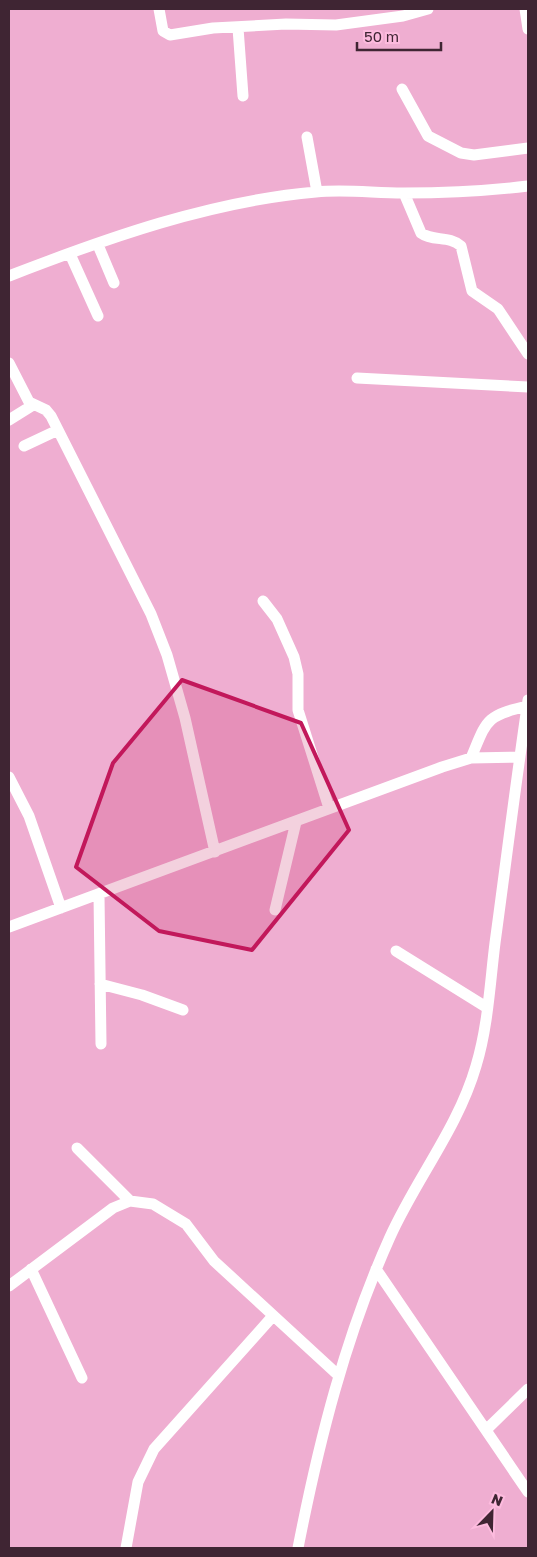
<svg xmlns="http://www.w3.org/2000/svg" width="537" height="1557" font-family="'Golos Text',sans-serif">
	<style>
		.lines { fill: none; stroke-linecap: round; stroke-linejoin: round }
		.minor { stroke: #fff; stroke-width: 11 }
		.marked { fill: #c2185b; fill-opacity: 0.2; stroke: #c2185b; stroke-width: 4; stroke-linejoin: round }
	</style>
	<rect width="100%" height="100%" fill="#efaed1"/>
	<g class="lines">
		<path class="minor" d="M159,9L163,31L170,35L213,28L286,24L336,25L403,16L428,9
			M525,9L528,29
			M238,28L243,96
			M402,89L428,136L461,153L474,155L528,148
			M307,137L317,192
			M404,193L421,233C433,242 449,235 461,246L472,291L498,309L528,354
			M98,245L114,283
			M70,254L98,316
			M9,276C107,238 211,201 316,192C344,189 374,193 403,193C445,193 487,191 528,186
			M9,363L29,402L46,410L51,416L151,614L167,655L185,718L215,852
			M357,378L528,387
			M9,420L33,405
			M24,446L58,430
			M263,601L277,619L294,657L298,674V710L329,808
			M471,758C487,720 485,716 527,706
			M9,777L29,816L61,908
			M99,895L101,1044
			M275,910L296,822
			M9,927L442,767L471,758L520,757
			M396,951L486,1007
			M100,984L142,995L183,1010
			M77,1148L130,1201
			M31,1269L82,1378
			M376,1269L528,1492
			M9,1286L113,1208L130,1201L153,1204L186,1224L214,1261L338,1375
			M486,1430L528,1389
			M126,1548L138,1482L154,1449L272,1317
			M298,1548C319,1441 345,1337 390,1237C416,1179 458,1128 476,1066C488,1027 490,983 495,943C506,862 516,781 528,700"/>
	</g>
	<path class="marked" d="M182,680L301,723L349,830L252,950L159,931L76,867L113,763Z"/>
	<rect width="537" height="1557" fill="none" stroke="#3f2533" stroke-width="20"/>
	<g transform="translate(492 1512) rotate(23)" stroke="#fdbbde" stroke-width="4" paint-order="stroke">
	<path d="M0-4L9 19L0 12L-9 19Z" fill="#3f2533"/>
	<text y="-8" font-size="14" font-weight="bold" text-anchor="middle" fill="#3f2533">N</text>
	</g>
	<path d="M357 42v8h84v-8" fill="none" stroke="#3f2533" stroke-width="2.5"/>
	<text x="364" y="42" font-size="15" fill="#3f2533" stroke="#fdbbde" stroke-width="4" paint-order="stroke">50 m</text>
</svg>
